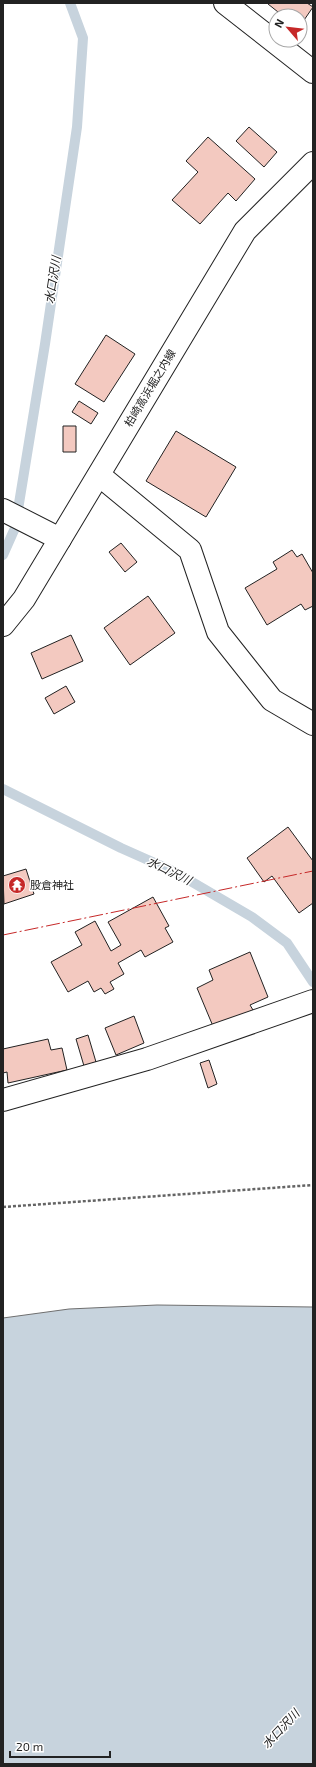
<svg xmlns="http://www.w3.org/2000/svg" width="316" height="1767" font-family="'Exo 2','Noto Sans JP',sans-serif">
	<style>
		.water { fill: #c7d3dd; stroke: #6f6f6f }
		.lines { fill: none; stroke-linecap: round; stroke-linejoin: round }
		.stream { stroke: #c7d3dd; stroke-width: 10 }
		.building { fill: #f3c9c0; stroke: #222 }
		.minor-casing { stroke: #222; stroke-width: 24 }
		.major-casing { stroke: #222; stroke-width: 24 }
		.path { stroke: #646464; stroke-width: 2.5; stroke-dasharray: 3 2; stroke-linecap: butt }
		.minor { stroke: #fff; stroke-width: 22 }
		.major { stroke: #fff; stroke-width: 22 }
		.power { stroke: #c62828; stroke-width: 1; stroke-dasharray: 14 3 2 3; stroke-linecap: butt }
		.labels { text-anchor: middle; stroke-width: 3; stroke-linejoin: round; paint-order: stroke }
		.street-label { font-size: 11px; fill: #222; stroke: #fff }
		.poi-label { font-size: 11px; fill: #222; stroke: #fff; text-anchor: start }
		.water-label { font-size: 12px; font-style: italic; fill: #222; stroke: #fff }
	</style>
	<rect width="100%" height="100%" fill="#fff"/>
	<path class="water" d="M157,1305L313,1307V1764H3V1318L69,1309Z"/>
	<g class="lines">
		<path class="stream" d="M3,555L15,528L45,344L77,127L83,38L70,3
			M3,789L121,848L175,872L252,917L287,943L313,982"/>
	</g>
	<path class="building" d="M269,3H307L313,7L300,26V16H283L268,4Z
		M249,127L277,152L264,167L236,141Z
		M208,137L255,179L236,201L228,193L200,224L172,200L198,172L186,161Z
		M106,335L135,354L104,402L75,384Z
		M79,401L98,413L91,424L72,412Z
		M63,426H76V452H63Z
		M176,431L236,467L206,517L146,481Z
		M121,543L137,562L125,572L109,552Z
		M292,550L297,557L302,554L313,573V606L305,610L301,604L267,625L245,588L277,569L273,562Z
		M148,596L175,633L130,665L104,628Z
		M71,635L83,661L42,679L31,653Z
		M66,686L75,702L54,714L45,698Z
		M288,827L313,861V903L299,913L272,876L264,882L247,858Z
		M26,869L34,894L4,904L3,876Z
		M153,897L169,926L165,928L173,942L145,957L141,950L118,963L124,974L110,982L114,989L105,994L101,988L94,992L88,981L68,992L51,962L82,945L75,932L95,921L111,951L121,945L108,922Z
		M250,952L268,997L250,1005L253,1010L215,1031L197,988L213,980L209,970Z
		M134,1016L144,1043L116,1055L105,1028Z
		M88,1035L96,1062L84,1066L76,1039Z
		M48,1039L51,1050L62,1048L67,1070L8,1083L7,1072L3,1073V1049Z
		M209,1060L217,1084L208,1088L200,1063Z"/>
	<g class="lines">
		<g class="minor-casing">
			<path id="minor" d="M225,3L313,72
				M99,475L190,550L218,632L272,700L313,724
				M3,510L60,539
				M3,1100L147,1059L313,1001"/>
		</g>
		<g class="major-casing">
			<path id="major" d="M3,625L24,599L245,231L313,163"/>
		</g>
		<path class="path" d="M3,1207L313,1185"/>
		<use href="#minor" class="minor"/>
		<use href="#major" class="major"/>
		<path class="power" d="M3,935L313,871"/>
	</g>
	<defs>
		<g id="temple-disc" transform="scale(0.9)"><circle r="9.5" fill="#c62828" stroke="#fff"/><path d="M0-6L5-2H3V0L6.5 2.5H4V6H1.5V3h-3V6H-4V2.5H-6.5L-3 0V-2H-5Z" fill="#fff"/></g>
	</defs>
	<g fill-rule="evenodd">
		<use href="#temple-disc" x="17" y="885"/>
	</g>
	<g class="labels">
		<g class="street-label">
			<text transform="translate(150 388) rotate(-59)" y="4">柏崎高浜堀之内線</text>
		</g>
		<g class="poi-label">
			<text x="30" y="889">股倉神社</text>
		</g>
		<g class="water-label">
			<text transform="translate(53 280) rotate(-81)" y="4">水口沢川</text>
			<text transform="translate(169 871) rotate(26)" y="4">水口沢川</text>
			<text transform="translate(281 1729) rotate(-47)" y="4">水口沢川</text>
		</g>
	</g>
	<rect width="316" height="1767" fill="none" stroke="#222222" stroke-width="8"/>
	<g transform="translate(288 28) rotate(298)"><circle r="19" fill="#ffffff" stroke="#a7a7a7"/>
	<path d="M0-3L7 15L0 10L-7 15Z" fill="#c62828"/>
	<text y="-6" font-size="11" font-weight="bold" text-anchor="middle" fill="#222222">N</text>
	</g>
	<path d="M10 1751v6h100v-6" fill="none" stroke="#222222" stroke-width="2"/>
	<text x="16" y="1751" font-size="12" fill="#222222" stroke="#ffffff" stroke-width="3" paint-order="stroke">20 m</text>
</svg>
